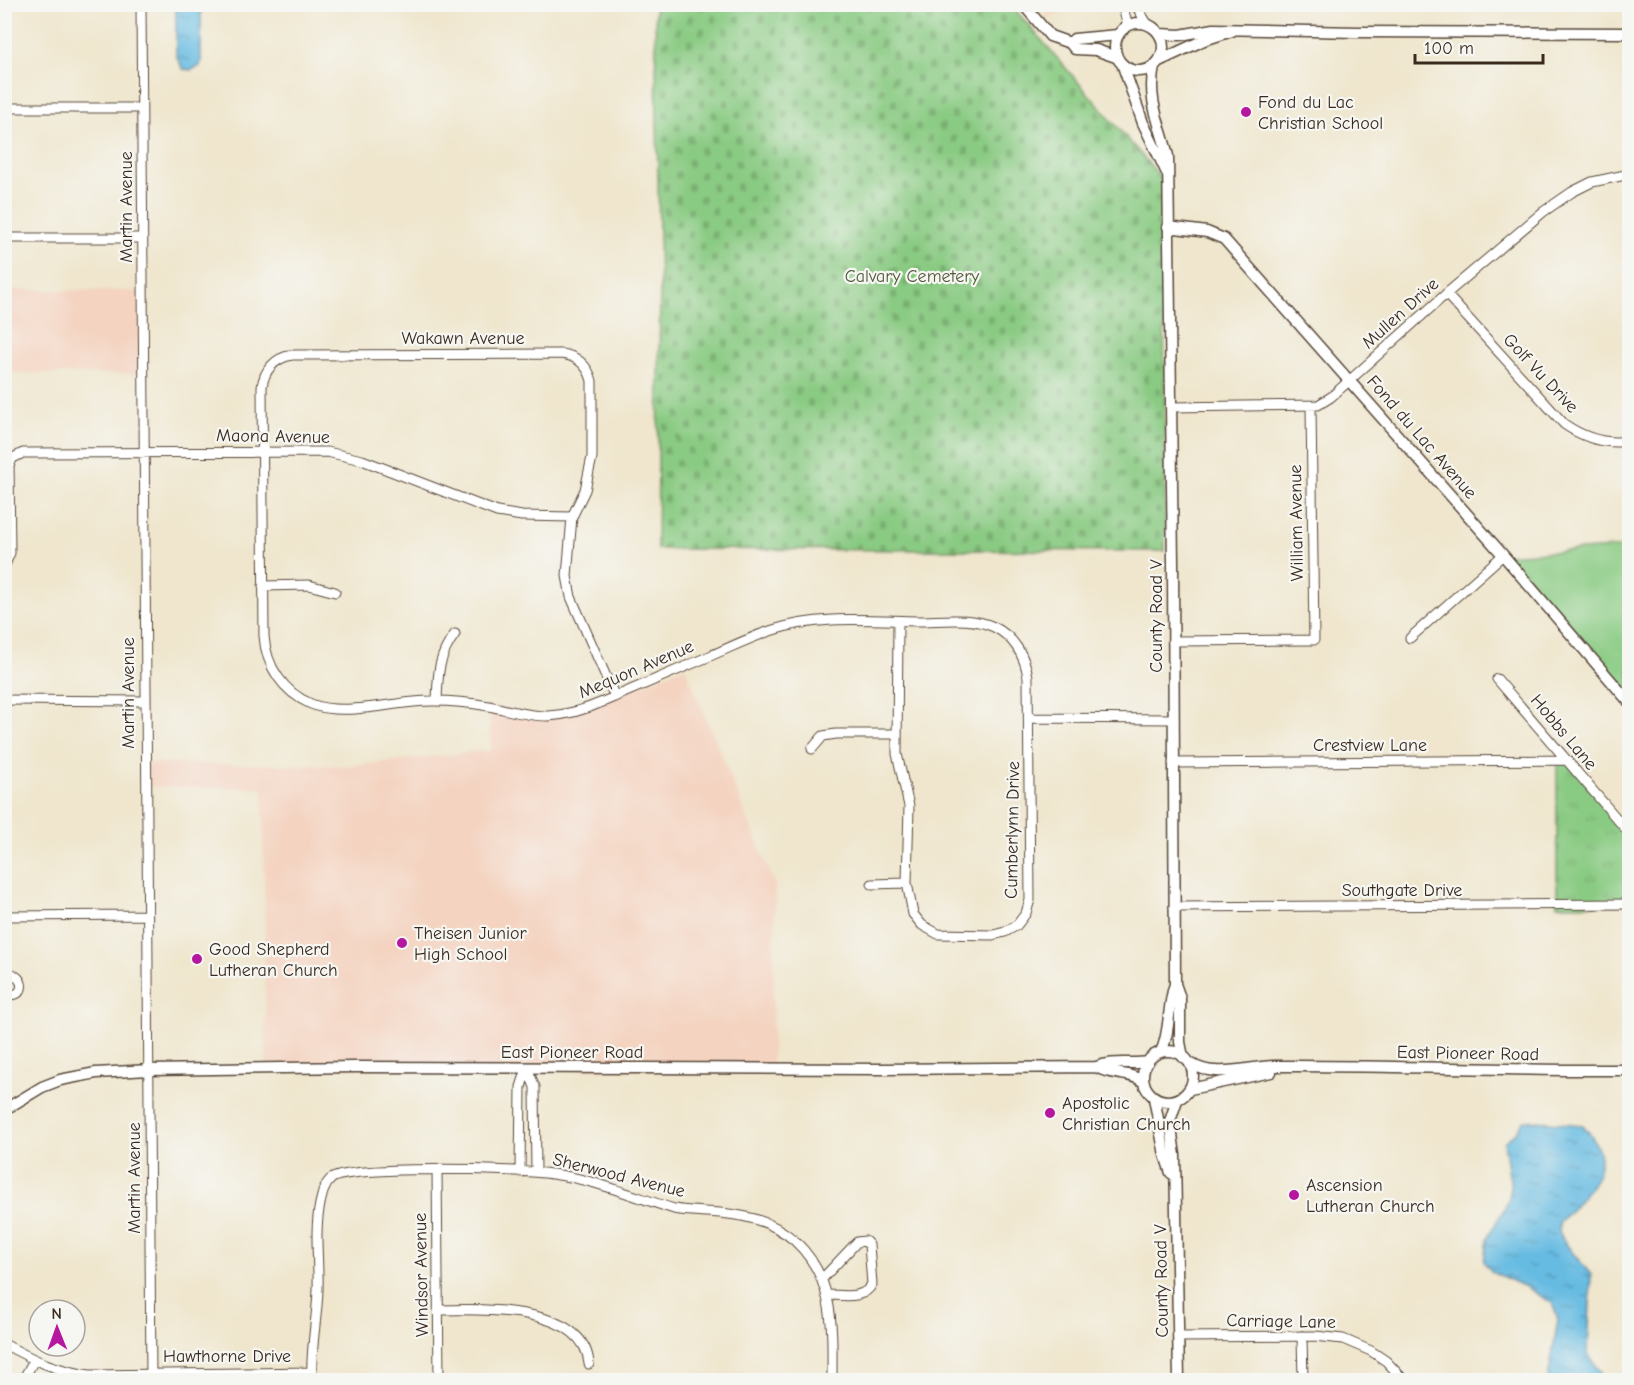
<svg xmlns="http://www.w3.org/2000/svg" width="1634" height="1385" font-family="'Comic Neue',sans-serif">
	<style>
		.built { fill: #f4d3c0 }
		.green { fill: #8acb83; stroke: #627a50; stroke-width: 1.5 }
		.cemetery { fill: url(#cemetery-stones); stroke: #627a50; stroke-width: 1.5 }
		.park { fill: url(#park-tufts); stroke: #627a50; stroke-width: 1.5 }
		.water { fill: url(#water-ripples); stroke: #507280; stroke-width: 1.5 }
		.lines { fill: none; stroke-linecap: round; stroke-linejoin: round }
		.minor-casing { stroke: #564638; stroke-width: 11 }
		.major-casing { stroke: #564638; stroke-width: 13 }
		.minor { stroke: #fff; stroke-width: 9 }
		.major { stroke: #fff; stroke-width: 10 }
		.poi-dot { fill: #b5179e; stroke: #f6f6f2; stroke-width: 2 }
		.labels { text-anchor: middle; stroke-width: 4.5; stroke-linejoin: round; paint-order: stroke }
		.poi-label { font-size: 18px; fill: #3b2a1e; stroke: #f6f6f2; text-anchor: start }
		.street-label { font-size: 18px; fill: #3b2a1e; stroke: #f6f6f2 }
		.park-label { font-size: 18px; fill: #535a3c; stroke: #f6f6f2 }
	</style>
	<defs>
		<pattern id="cemetery-stones" width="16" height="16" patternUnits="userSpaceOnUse" patternTransform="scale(1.5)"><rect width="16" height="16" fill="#8acb83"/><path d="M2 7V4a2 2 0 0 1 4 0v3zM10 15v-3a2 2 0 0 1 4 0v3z" fill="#78ae71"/></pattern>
		<pattern id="park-tufts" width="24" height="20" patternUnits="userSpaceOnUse" patternTransform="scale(1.5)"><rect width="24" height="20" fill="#8acb83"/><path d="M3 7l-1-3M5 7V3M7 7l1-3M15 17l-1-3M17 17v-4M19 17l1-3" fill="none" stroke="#78ae71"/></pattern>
		<pattern id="water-ripples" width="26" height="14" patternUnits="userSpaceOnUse" patternTransform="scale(1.5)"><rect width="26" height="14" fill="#66bbe2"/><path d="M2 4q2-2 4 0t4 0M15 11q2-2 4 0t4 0" fill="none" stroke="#5598b7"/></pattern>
	</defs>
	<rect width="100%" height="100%" fill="#f6f6f2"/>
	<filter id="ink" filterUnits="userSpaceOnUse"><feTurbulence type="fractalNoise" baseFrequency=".0167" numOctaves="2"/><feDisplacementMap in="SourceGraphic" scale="12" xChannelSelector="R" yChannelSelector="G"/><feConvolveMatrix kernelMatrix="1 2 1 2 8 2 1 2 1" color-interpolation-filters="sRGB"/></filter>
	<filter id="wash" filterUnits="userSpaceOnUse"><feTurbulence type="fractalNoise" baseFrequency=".008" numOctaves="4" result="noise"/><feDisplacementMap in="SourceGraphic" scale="24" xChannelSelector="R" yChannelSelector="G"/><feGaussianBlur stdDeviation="1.35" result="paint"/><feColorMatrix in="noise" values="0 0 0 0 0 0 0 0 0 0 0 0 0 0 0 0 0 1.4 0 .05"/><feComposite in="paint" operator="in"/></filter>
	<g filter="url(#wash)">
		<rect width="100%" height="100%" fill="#efe6cd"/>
		<path class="built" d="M1065,5H1083L1036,21Z
			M5,290L143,291V374L5,373Z
			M685,667L775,885L772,1070L266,1068L263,788L146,787L145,763L346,766L491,750L489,706L543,716L573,713Z"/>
		<path class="green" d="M1629,547V703L1503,555Z"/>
		<path class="cemetery" d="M655,5H1011L1164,181L1165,551L657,549L660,291Z"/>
		<path class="park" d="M1567,760L1629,834V904L1557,905V761Z"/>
		<path class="water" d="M176,5H201V61L200,66L191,70L183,69L176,55Z
			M1524,1120L1583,1125C1614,1162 1599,1179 1570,1211C1565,1216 1557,1222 1559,1230C1561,1242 1583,1264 1591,1275L1588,1355L1600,1371L1602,1380H1548L1558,1319L1552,1303L1526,1287L1492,1272L1484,1262L1487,1239L1508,1202L1511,1188L1504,1142L1516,1132Z"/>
	</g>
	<g filter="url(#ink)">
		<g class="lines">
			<g class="minor-casing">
				<path id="minor" d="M141,4L151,1380
					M1122,4L1128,26
					M1135,4L1148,25
					M4,108H142
					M4,238H142
					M1446,294L1564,424C1584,438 1605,445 1630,441
					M1171,407L1318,405L1331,397L1446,294L1543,212L1572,192L1592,182L1630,174
					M4,567L10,553L9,465L13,458L23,453L327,452L362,460L497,512L522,516L572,517
					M263,586L309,585L335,592
					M1410,638L1503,555
					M1173,641L1314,640L1311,407
					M1497,679L1630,834
					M615,697L571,597L567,576L572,517L585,490L592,457V381C588,365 576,355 560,354L292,355C275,358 264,370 262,387L264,636C266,666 283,692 311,704C345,718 397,700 434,701C453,701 471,703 489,706C509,710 527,716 548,716C568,715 587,709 605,701C640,686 675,671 710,656C731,647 751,637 773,630C819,615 870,620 917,621C942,621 971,616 994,627C1014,637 1025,656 1028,677L1030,900L1026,913L1017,925L1005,932L993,935L938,934L922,925L913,914L907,883L909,806L897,754L898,621
					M4,700L145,701
					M437,701C438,673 438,657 455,634
					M1030,718L1173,719
					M812,749L823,736L836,734H897
					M1173,763L1567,760
					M872,884L907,883
					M1174,907L1630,904
					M4,916L146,915
					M4,970C9,972 15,975 18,978C27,988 17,1000 4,992
					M527,1068L535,1087L536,1172
					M437,1170L439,1380
					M520,1172L521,1087L527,1068
					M822,1279L857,1242L865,1241L869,1245L872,1284C864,1300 843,1295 828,1295
					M438,1310C480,1309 585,1305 589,1364
					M1302,1336L1303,1380
					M1178,1337L1315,1336L1343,1339L1371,1351L1386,1361L1404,1380
					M4,1344C34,1360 56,1371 90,1375L312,1372
					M23,1380L34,1360
					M312,1380C310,1351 317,1320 318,1290C319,1261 314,1232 320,1204C322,1195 324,1185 331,1179C347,1165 523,1169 552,1174C593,1179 635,1197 674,1209C684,1211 696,1211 706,1212C739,1214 769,1218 795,1241C836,1279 832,1330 832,1380"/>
			</g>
			<g class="major-casing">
				<path id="major" d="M1023,4L1050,36L1070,43L1075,49L1096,50L1116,57
					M1115 47a24 24 0 1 1 48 0a24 24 0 1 1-48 0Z
					M1159,34L1180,35L1214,29L1357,32L1630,33
					M1070,43L1074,39L1118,35
					M1159,61L1204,40L1232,31
					M1123,66L1143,123L1167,173
					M1154,66C1147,101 1160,123 1168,156L1173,564L1175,984L1180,998V1042L1183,1057
					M1168,227L1207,232L1224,239L1503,555L1630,703
					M1143 1076a25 25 0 1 1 50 0a25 25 0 1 1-50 0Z
					M1161,1052C1171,1031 1167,1006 1175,984
					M1190,1063C1213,1079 1247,1067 1274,1066C1392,1065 1511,1071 1630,1070
					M1096,1067C1113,1060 1130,1065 1148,1062
					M1190,1089L1271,1072
					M1154,1098L1165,1155L1171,1173
					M1177,1100L1170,1121L1175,1155L1179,1380
					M4,1110L42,1087L60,1080L96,1073L149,1070L355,1067L882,1069L1096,1067C1111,1076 1129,1071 1144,1082"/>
			</g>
			<use href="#minor" class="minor"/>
			<use href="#major" class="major"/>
		</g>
	</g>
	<g class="poi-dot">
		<circle cx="1246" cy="112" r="6"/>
		<circle cx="402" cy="943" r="6"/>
		<circle cx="197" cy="959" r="6"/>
		<circle cx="1050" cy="1113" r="6"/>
		<circle cx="1294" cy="1195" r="6"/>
	</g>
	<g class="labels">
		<g class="poi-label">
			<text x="1258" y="108">Fond du Lac<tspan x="1258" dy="21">Christian School</tspan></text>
			<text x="414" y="939">Theisen Junior<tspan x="414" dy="21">High School</tspan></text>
			<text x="209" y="955">Good Shepherd<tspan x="209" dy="21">Lutheran Church</tspan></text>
			<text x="1062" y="1109">Apostolic<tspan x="1062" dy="21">Christian Church</tspan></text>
			<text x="1306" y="1191">Ascension<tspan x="1306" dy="21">Lutheran Church</tspan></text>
		</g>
		<g class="street-label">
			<text transform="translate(126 207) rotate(-90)" y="6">Martin Avenue</text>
			<text transform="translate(1400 313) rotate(-42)" y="6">Mullen Drive</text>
			<text x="463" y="344">Wakawn Avenue</text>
			<text transform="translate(1541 373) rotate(47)" y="6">Golf Vu Drive</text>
			<text transform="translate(273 436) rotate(1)" y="6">Maona Avenue</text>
			<text transform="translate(1422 437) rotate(49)" y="6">Fond du Lac Avenue</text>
			<text transform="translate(1296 523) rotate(-91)" y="6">William Avenue</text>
			<text transform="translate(1156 616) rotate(-90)" y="6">County Road V</text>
			<text transform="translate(636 669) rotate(-23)" y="6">Mequon Avenue</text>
			<text transform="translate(128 693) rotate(-90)" y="6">Martin Avenue</text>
			<text transform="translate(1564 732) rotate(50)" y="6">Hobbs Lane</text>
			<text x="1370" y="751">Crestview Lane</text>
			<text transform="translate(1012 830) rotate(-89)" y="6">Cumberlynn Drive</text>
			<text x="1402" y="896">Southgate Drive</text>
			<text x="572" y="1058">East Pioneer Road</text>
			<text transform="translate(1468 1053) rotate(1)" y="6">East Pioneer Road</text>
			<text transform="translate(619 1175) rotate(14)" y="6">Sherwood Avenue</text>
			<text transform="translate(134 1178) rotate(-90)" y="6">Martin Avenue</text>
			<text transform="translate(421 1275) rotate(-91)" y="6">Windsor Avenue</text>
			<text transform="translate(1161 1281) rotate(-91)" y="6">County Road V</text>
			<text transform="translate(1281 1321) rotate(1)" y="6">Carriage Lane</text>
			<text x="227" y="1362">Hawthorne Drive</text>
		</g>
		<g class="park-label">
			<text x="912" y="282">Calvary Cemetery</text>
		</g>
	</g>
	<rect width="1634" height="1385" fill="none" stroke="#f6f6f2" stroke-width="24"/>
	<g transform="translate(57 1328) rotate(359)"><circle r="28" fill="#f6f6f2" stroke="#aba49d" stroke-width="1.5"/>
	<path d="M0-4.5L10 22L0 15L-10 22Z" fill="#b5179e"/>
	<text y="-9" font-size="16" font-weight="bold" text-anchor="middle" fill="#3b2a1e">N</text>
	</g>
	<path d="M1415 54v9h128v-9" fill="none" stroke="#3b2a1e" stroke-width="3"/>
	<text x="1424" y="54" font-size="18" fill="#3b2a1e" stroke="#f6f6f2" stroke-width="4.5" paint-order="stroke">100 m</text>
</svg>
